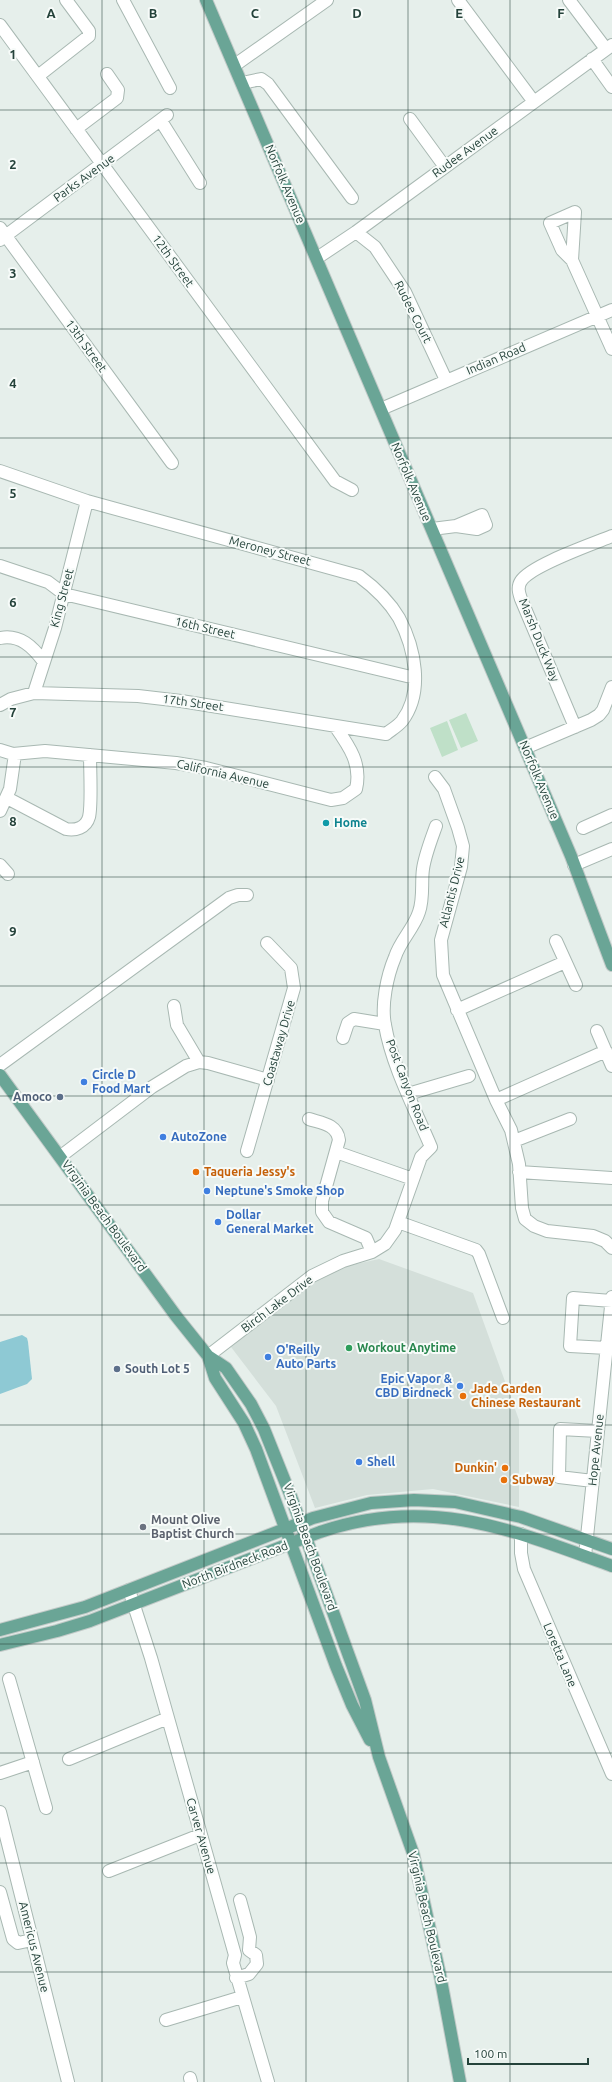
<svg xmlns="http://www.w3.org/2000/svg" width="612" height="2082" font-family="Ubuntu,sans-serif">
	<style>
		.built { fill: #d4dfda }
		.green { fill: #bfe0c8 }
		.water { fill: #8ec9d4 }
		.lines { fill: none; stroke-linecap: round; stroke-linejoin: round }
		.minor-casing { stroke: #a8b8b2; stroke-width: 14 }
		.major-casing { stroke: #c2cac8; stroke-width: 14 }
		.minor { stroke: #fff; stroke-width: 12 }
		.major { stroke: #6aa596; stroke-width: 12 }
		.grid { fill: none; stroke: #24423a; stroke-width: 1; stroke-opacity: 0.55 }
		.culture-dot { fill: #0f9aa8; stroke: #f7fbf9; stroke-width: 1.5 }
		.shop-dot { fill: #3f7fe0; stroke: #f7fbf9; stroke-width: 1.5 }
		.service-dot { fill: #5c6f8a; stroke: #f7fbf9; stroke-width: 1.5 }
		.food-dot { fill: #e8710a; stroke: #f7fbf9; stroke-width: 1.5 }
		.leisure-dot { fill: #2e9e5b; stroke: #f7fbf9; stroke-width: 1.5 }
		.worship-dot { fill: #6b7280; stroke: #f7fbf9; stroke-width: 1.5 }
		.labels { text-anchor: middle; stroke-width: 4; stroke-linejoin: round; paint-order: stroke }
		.street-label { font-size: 12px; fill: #24423a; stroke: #f7fbf9 }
		.culture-label { font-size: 12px; font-weight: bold; fill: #0d838f; stroke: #f7fbf9; text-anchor: start }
		.shop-label { font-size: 12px; font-weight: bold; fill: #366cbe; stroke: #f7fbf9; text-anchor: start }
		.service-label { font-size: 12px; font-weight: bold; fill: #4e5e75; stroke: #f7fbf9; text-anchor: end }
		.food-label { font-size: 12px; font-weight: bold; fill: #c56008; stroke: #f7fbf9; text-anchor: start }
		.leisure-label { font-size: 12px; font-weight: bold; fill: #27864d; stroke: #f7fbf9; text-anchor: start }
		.worship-label { font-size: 12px; font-weight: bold; fill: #5b616d; stroke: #f7fbf9; text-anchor: start }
		.grid-label { font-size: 13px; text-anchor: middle; font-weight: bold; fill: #24423a; stroke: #f7fbf9; stroke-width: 4; stroke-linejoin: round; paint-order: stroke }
	</style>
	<rect width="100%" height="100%" fill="#e6efeb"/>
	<path class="built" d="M379,1259L473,1293L519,1420V1507L433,1489L367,1495L315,1508L276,1406L231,1347L300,1291L338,1268Z"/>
	<path class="green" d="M466,713L478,741L461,748L449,720Z
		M447,721L458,750L442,757L430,728Z"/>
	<path class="water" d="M22,1335L27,1338L28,1342L32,1379L27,1384L0,1394V1342Z"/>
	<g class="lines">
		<g class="minor-casing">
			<path id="minor" d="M123,0L170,88
				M458,0L534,102
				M569,0L606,49
				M0,25L335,481L352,490
				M592,59L612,87
				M235,65L327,0
				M38,76L89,36V31L66,0
				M242,83L261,79L268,84L352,198
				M410,119L445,167
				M161,121L200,183
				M76,129L117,98L118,90L107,74
				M0,228L172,463
				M356,232L375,247L405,292L446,380
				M0,240L167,115
				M317,258L356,232L612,45
				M572,260L562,250L550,223L575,212L572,260L612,349
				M381,409L612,310
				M0,471L87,501L359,576C374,587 389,601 399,618C415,648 424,692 402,721C398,726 391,730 386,734L181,701L138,696L34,693L11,699L0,705
				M432,529L456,526L477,529L486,525L482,515L456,526
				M0,566L48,582L64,594L415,678
				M0,638C20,634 33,647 44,662
				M34,693L55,628L87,501
				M575,727L521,599C519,593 517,587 521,581C531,565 593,544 612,536
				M525,748L591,720L599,715L603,710L612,687
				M0,750L13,754L45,751L176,763L206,768L331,800L343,798L356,789C362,764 349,746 335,726
				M435,777L444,789L458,828L463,846L461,867L441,940L443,975L496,1100L511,1130L519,1164L522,1208L525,1219L534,1226L547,1231L593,1236L605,1241L612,1248
				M7,798L66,829C75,831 86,828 89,817C92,805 90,770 90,755
				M0,811L10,789L15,754
				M583,828L612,815
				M0,865L8,874
				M574,865L612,849
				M556,941L576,985
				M174,1006L177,1025L199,1062
				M457,1010L565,962
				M597,1031L612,1066
				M343,1038L348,1023L354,1019L385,1024
				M0,1065L229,898L238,895H247
				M408,1094L469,1076
				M496,1100L606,1051
				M309,1119C321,1123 337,1124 339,1140L322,1201V1212L329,1222L366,1238L372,1252
				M514,1141L570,1119
				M247,1151L294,988L291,968L267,943
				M336,1152L413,1179
				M61,1156L152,1087L186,1066L199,1062L208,1063L268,1080
				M519,1172L612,1178
				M398,1222L476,1250L479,1254L503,1318
				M607,1348L570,1346L573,1298L612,1301
				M208,1356L312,1276L343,1261L372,1252L385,1244L395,1230L421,1157L431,1147C415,1109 392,1066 385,1025C381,1005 387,976 395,957C400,941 414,928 419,912C424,898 421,883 423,869C425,855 431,840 436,826
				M593,1481L559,1477L560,1429L598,1431
				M521,1534V1553L524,1569L612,1774
				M585,1556L612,1297
				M129,1590L151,1658L235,1955L233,1963L268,2082
				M9,1679L46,1808
				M69,1759L168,1718
				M0,1773L33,1762
				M0,1812L68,2082
				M109,1871L200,1835
				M0,1892L13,1939L18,1943L32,1940
				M240,1900L250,1937L249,1950
				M236,1978L249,1974L257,1964L256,1955L249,1950
				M166,2020L242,1997
				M190,2078L191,2082"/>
		</g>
		<g class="major-casing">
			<path id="major" d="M206,0L571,856L612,965
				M0,1075L176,1316L208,1356L226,1368L251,1404L264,1429L290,1494L365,1700L379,1757L413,1853L440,1975L460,2082
				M208,1356L215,1378L244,1423L256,1449L336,1666L352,1705L370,1740
				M0,1630L85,1607L313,1518L371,1503L414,1500L455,1502L521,1517L612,1549
				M0,1645L57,1631L90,1621L320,1532C427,1495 511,1529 612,1566"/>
		</g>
		<use href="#minor" class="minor"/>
		<use href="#major" class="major"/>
	</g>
	<path class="grid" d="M102,0V2082M204,0V2082M306,0V2082M408,0V2082M510,0V2082M0,110H612M0,219H612M0,329H612M0,438H612M0,548H612M0,657H612M0,767H612M0,877H612M0,986H612M0,1096H612M0,1205H612M0,1315H612M0,1425H612M0,1534H612M0,1644H612M0,1753H612M0,1863H612M0,1972H612"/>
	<circle class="culture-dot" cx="326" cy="823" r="4"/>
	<g class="shop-dot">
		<circle cx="84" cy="1082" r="4"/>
		<circle cx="163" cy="1137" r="4"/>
		<circle cx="207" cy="1191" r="4"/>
		<circle cx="218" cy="1222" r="4"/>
		<circle cx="268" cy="1357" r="4"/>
		<circle cx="460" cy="1386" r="4"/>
		<circle cx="359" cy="1462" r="4"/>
	</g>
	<g class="service-dot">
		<circle cx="60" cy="1097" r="4"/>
		<circle cx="117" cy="1369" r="4"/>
	</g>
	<g class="food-dot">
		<circle cx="196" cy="1172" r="4"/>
		<circle cx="463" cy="1396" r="4"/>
		<circle cx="505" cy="1468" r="4"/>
		<circle cx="504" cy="1480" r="4"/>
	</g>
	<circle class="leisure-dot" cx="349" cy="1348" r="4"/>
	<circle class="worship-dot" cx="143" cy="1527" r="4"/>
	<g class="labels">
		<g class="street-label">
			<text transform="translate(465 152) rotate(-36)" y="4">Rudee Avenue</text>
			<text transform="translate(84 178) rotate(-36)" y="4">Parks Avenue</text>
			<text transform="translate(285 184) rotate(67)" y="4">Norfolk Avenue</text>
			<text transform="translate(173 261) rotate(54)" y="4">12th Street</text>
			<text transform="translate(413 312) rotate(63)" y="4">Rudee Court</text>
			<text transform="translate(86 346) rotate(54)" y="4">13th Street</text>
			<text transform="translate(496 359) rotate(-23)" y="4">Indian Road</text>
			<text transform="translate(411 482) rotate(67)" y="4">Norfolk Avenue</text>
			<text transform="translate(270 551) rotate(15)" y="4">Meroney Street</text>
			<text transform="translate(62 598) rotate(-75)" y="4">King Street</text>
			<text transform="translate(205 628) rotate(13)" y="4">16th Street</text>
			<text transform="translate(539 640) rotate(68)" y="4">Marsh Duck Way</text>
			<text transform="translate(193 703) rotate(8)" y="4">17th Street</text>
			<text transform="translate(223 774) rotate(13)" y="4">California Avenue</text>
			<text transform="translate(539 780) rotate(67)" y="4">Norfolk Avenue</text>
			<text transform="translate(452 892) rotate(-76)" y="4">Atlantis Drive</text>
			<text transform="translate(279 1043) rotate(-74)" y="4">Coastaway Drive</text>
			<text transform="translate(407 1085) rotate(69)" y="4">Post Canyon Road</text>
			<text transform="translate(104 1216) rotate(54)" y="4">Virginia Beach Boulevard</text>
			<text transform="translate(277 1304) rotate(-37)" y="4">Birch Lake Drive</text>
			<text transform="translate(596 1450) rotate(-84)" y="4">Hope Avenue</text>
			<text transform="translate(310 1547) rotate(70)" y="4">Virginia Beach Boulevard</text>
			<text transform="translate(235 1565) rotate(-21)" y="4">North Birdneck Road</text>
			<text transform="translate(560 1655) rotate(67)" y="4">Loretta Lane</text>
			<text transform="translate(201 1836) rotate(74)" y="4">Carver Avenue</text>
			<text transform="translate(427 1917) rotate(77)" y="4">Virginia Beach Boulevard</text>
			<text transform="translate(34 1947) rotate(76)" y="4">Americus Avenue</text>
		</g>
		<g class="culture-label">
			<text x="334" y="827">Home</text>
		</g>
		<g class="shop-label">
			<text x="92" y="1079">Circle D<tspan x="92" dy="14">Food Mart</tspan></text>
			<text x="171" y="1141">AutoZone</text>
			<text x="215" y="1195">Neptune's Smoke Shop</text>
			<text x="226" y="1219">Dollar<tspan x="226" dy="14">General Market</tspan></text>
			<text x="276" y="1354">O'Reilly<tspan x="276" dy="14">Auto Parts</tspan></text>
			<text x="452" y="1383" text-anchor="end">Epic Vapor &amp;<tspan x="452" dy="14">CBD Birdneck</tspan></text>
			<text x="367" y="1466">Shell</text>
		</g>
		<g class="service-label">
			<text x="52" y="1101">Amoco</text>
			<text x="125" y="1373" text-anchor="start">South Lot 5</text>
		</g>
		<g class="food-label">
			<text x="204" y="1176">Taqueria Jessy's</text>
			<text x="471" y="1393">Jade Garden<tspan x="471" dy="14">Chinese Restaurant</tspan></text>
			<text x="497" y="1472" text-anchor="end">Dunkin'</text>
			<text x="512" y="1484">Subway</text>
		</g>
		<g class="leisure-label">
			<text x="357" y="1352">Workout Anytime</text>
		</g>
		<g class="worship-label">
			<text x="151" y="1524">Mount Olive<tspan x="151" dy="14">Baptist Church</tspan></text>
		</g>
	</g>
	<g class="grid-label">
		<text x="51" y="18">A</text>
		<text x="153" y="18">B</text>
		<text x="255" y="18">C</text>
		<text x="357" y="18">D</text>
		<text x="459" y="18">E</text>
		<text x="561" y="18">F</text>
		<text x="13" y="59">1</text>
		<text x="13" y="169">2</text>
		<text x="13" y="278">3</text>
		<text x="13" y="388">4</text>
		<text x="13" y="498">5</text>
		<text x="13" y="607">6</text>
		<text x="13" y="717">7</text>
		<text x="13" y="826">8</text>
		<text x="13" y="936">9</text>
	</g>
	<path d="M468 2058v6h120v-6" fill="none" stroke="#24423a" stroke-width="2"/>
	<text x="474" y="2058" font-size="12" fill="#24423a" stroke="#f7fbf9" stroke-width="3" paint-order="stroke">100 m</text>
</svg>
